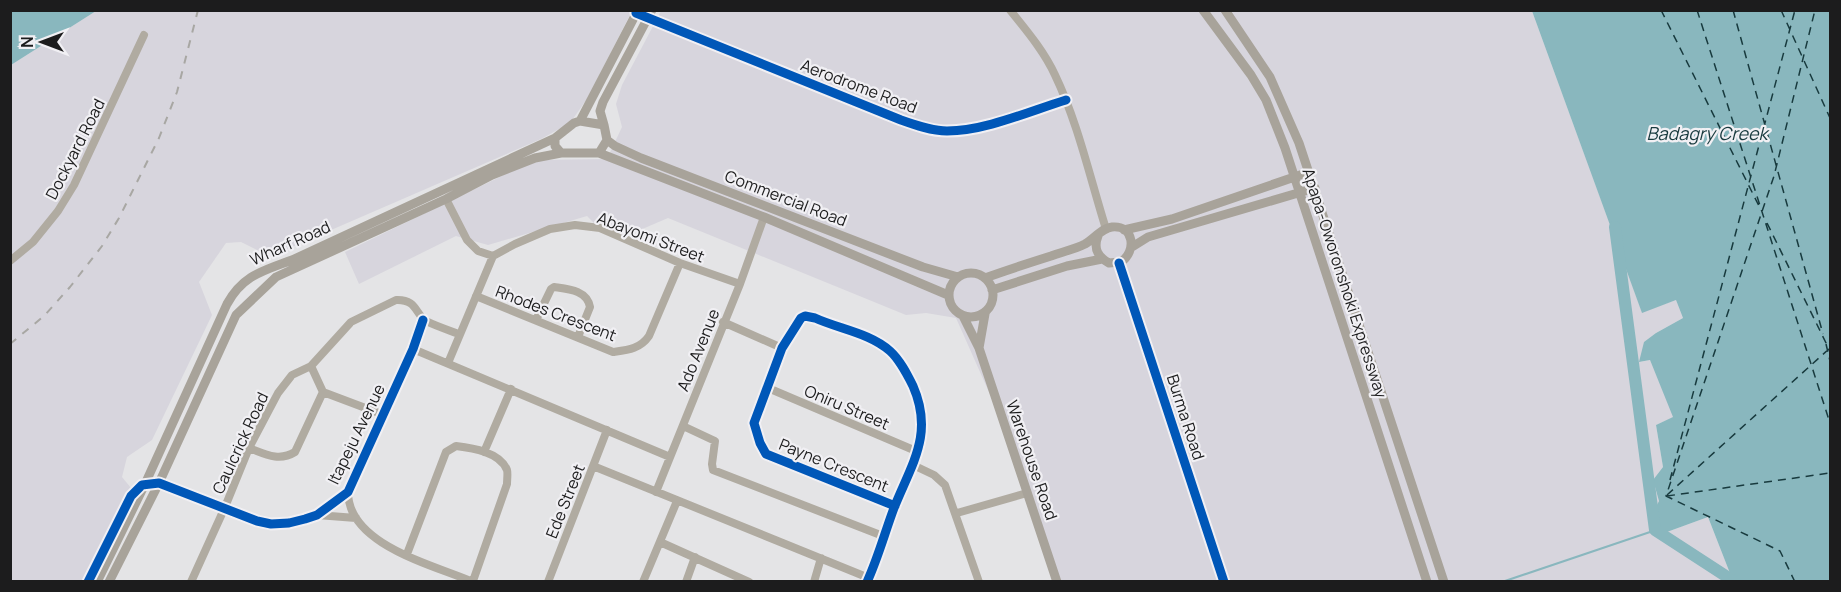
<svg xmlns="http://www.w3.org/2000/svg" width="1841" height="592" font-family="Manrope,sans-serif">
	<style>
		.built { fill: #d7d5dd }
		.water { fill: #89b7be }
		.lines { fill: none; stroke-linecap: round; stroke-linejoin: round }
		.stream { stroke: #89b7be; stroke-width: 2 }
		.river { stroke: #89b7be; stroke-width: 12 }
		.ferry { stroke: #183a3e; stroke-width: 1.5; stroke-dasharray: 8 6; stroke-linecap: butt }
		.minor { stroke: #b0aba1; stroke-width: 8 }
		.major { stroke: #a8a39a; stroke-width: 9 }
		.rail { stroke: #a8a7a3; stroke-width: 2; stroke-dasharray: 8 8; stroke-linecap: butt }
		.cycleway-casing { stroke: #f1f0f4; stroke-width: 13 }
		.cycleway { stroke: #0057b8; stroke-width: 9 }
		.labels { text-anchor: middle; stroke-width: 4.5; stroke-linejoin: round; paint-order: stroke }
		.street-label { font-size: 16px; fill: #1c1c1d; stroke: #f1f0f4 }
		.water-label { font-size: 18px; font-style: italic; fill: #183a3e; stroke: #f1f0f4 }
	</style>
	<rect width="100%" height="100%" fill="#e4e4e6"/>
	<path class="built" d="M96,11H632L587,99L570,123L541,139L278,253H263L241,242L226,243L199,282L212,315L152,440L127,457L122,477L131,488L82,581H11V65Z
		M661,11H1532L1642,312L1676,300L1683,318L1656,333L1640,362L1650,360L1674,417L1656,425L1663,467L1653,480L1659,501L1650,519L1656,536L1708,517L1733,581H1053L992,399L956,318L926,313L906,315L668,218L619,239L599,228L587,216L488,245L456,236L359,284L345,252L535,160L607,159L622,127L616,104L622,85Z"/>
	<path class="water" d="M11,10H96V11L11,65Z
		M1532,11H1830V581H1733L1708,517L1656,536C1646,524 1653,513 1659,501L1653,480L1663,467L1656,425L1673,417L1650,360L1639,362L1644,342L1656,333L1683,318L1676,300L1642,313Z"/>
	<g class="lines">
		<path class="stream" d="M1502,582L1653,531"/>
		<path class="river" d="M1615,227L1655,530L1735,582"/>
		<path class="ferry" d="M1661,10L1761,210
			M1697,10L1830,423
			M1733,10L1823,334
			M1781,10L1830,118
			M1829,10L1830,13
			M1767,223L1830,351
			M1826,344L1830,361
			M1670,480L1795,10
			M1667,495L1830,348
			M1667,496L1830,473
			M1795,582L1780,551L1666,496L1774,176L1815,10"/>
		<path class="minor" d="M1010,10C1026,30 1044,51 1055,75C1078,123 1090,178 1106,229
			M636,13L901,120C915,125 932,131 947,131C985,131 1030,111 1066,100
			M446,199L467,240L478,251L493,256
			M10,261L33,242L58,211L74,185L144,35
			M1119,263L1224,582
			M476,296L613,352C628,350 640,349 649,336L680,263
			M536,320L551,289L554,287C568,289 587,290 590,307L578,337
			M723,322L782,348
			M413,349L670,457
			M448,363L493,256L515,244L550,229L575,225L600,228L680,263L740,284
			M311,366L323,392L384,415
			M768,388L916,451
			M683,426L715,441L712,464L713,470L883,536
			M249,448C265,454 279,462 295,452L323,392
			M484,452L511,389
			M913,465L934,475L945,485L979,582
			M593,466L869,578
			M348,492C348,545 434,565 473,582
			M656,492L740,284L764,217
			M957,513L1027,493
			M317,515L356,518
			M660,542L749,582
			M407,554L446,452L456,446C472,448 500,452 507,470C508,473 507,480 507,484L473,581
			M88,582L131,496L142,485L159,483L257,521L271,524L289,523L305,519L317,515L348,492L413,349L423,320
			M191,582L225,507L249,448L278,393L292,375L311,366L351,322L396,300C417,299 415,314 426,321C436,326 448,330 459,334
			M548,582L607,430
			M643,582L677,501
			M686,582L695,557
			M814,582L821,558
			M867,582C878,558 885,532 894,508C912,463 934,434 913,386C907,374 900,360 890,351C870,333 839,329 815,318L805,316L801,318L782,348L754,423L760,443L766,454L771,456L895,506"/>
		<path class="major" d="M1203,10L1251,75L1266,100L1285,148L1427,582
			M1225,10L1270,77L1299,143L1444,582
			M580,121L604,125L607,140L599,153H561L555,146V138L574,123Z
			M580,121L638,10
			M604,125L600,111L603,102L652,10
			M607,140L615,146L641,158L923,267L958,277
			M599,153L764,217L948,295
			M1124,230L1172,219L1309,172
			M1132,247L1148,237L1315,188
			M949 295a22 22 0 1 1 44 0a22 22 0 1 1-44 0Z
			M985,278C1007,270 1029,263 1051,256C1062,252 1075,249 1085,244C1094,239 1102,228 1112,227C1134,225 1137,251 1121,262L1109,263C1098,257 1093,249 1098,236
			M992,290L1067,266L1102,259
			M963,316L979,348L1057,582
			M979,348L985,314
			M97,582L145,484L227,304C243,275 263,271 292,260L555,138
			M109,582L159,483L236,315L276,277L446,199L492,175L535,158L561,153"/>
		<path class="rail" d="M10,344L44,316L70,287L102,246L119,218L159,138L177,92L198,10"/>
		<g class="cycleway-casing">
			<path id="cycleway" d="M636,13L901,120C915,125 932,131 947,131C985,131 1030,111 1066,100
				M1119,263L1224,582
				M88,582L131,496L142,485L159,483L257,521L271,524L289,523L305,519L317,515L348,492L413,349L423,320
				M867,582C878,558 885,532 894,508C912,463 934,434 913,386C907,374 900,360 890,351C870,333 839,329 815,318L805,316L801,318L782,348L754,423L760,443L766,454L771,456L895,506"/>
		</g>
		<use href="#cycleway" class="cycleway"/>
	</g>
	<g class="labels">
		<g class="street-label">
			<text transform="translate(859 86) rotate(21)" y="6">Aerodrome Road</text>
			<text transform="translate(75 149) rotate(-63)" y="6">Dockyard Road</text>
			<text transform="translate(786 198) rotate(21)" y="6">Commercial Road</text>
			<text transform="translate(651 237) rotate(21)" y="6">Abayomi Street</text>
			<text transform="translate(290 243) rotate(-24)" y="6">Wharf Road</text>
			<text transform="translate(1345 283) rotate(72)" y="6">Apapa-Oworonshoki Expressway</text>
			<text transform="translate(556 313) rotate(21)" y="6">Rhodes Crescent</text>
			<text transform="translate(698 350) rotate(-68)" y="6">Ado Avenue</text>
			<text transform="translate(847 407) rotate(23)" y="6">Oniru Street</text>
			<text transform="translate(1186 417) rotate(72)" y="6">Burma Road</text>
			<text transform="translate(356 434) rotate(-64)" y="6">Itapeju Avenue</text>
			<text transform="translate(240 443) rotate(-65)" y="6">Caulcrick Road</text>
			<text transform="translate(1032 460) rotate(71)" y="6">Warehouse Road</text>
			<text transform="translate(834 465) rotate(22)" y="6">Payne Crescent</text>
			<text transform="translate(565 501) rotate(-68)" y="6">Ede Street</text>
		</g>
		<g class="water-label">
			<text x="1707" y="140">Badagry Creek</text>
		</g>
	</g>
	<rect width="1841" height="592" fill="none" stroke="#1c1c1d" stroke-width="24"/>
	<g transform="translate(42 42) rotate(270)" stroke="#f1f0f4" stroke-width="4.5" paint-order="stroke">
	<path d="M0-4.5L10 22L0 15L-10 22Z" fill="#1c1c1d"/>
	<text y="-9" font-size="16" font-weight="bold" text-anchor="middle" fill="#1c1c1d">N</text>
	</g>
</svg>
